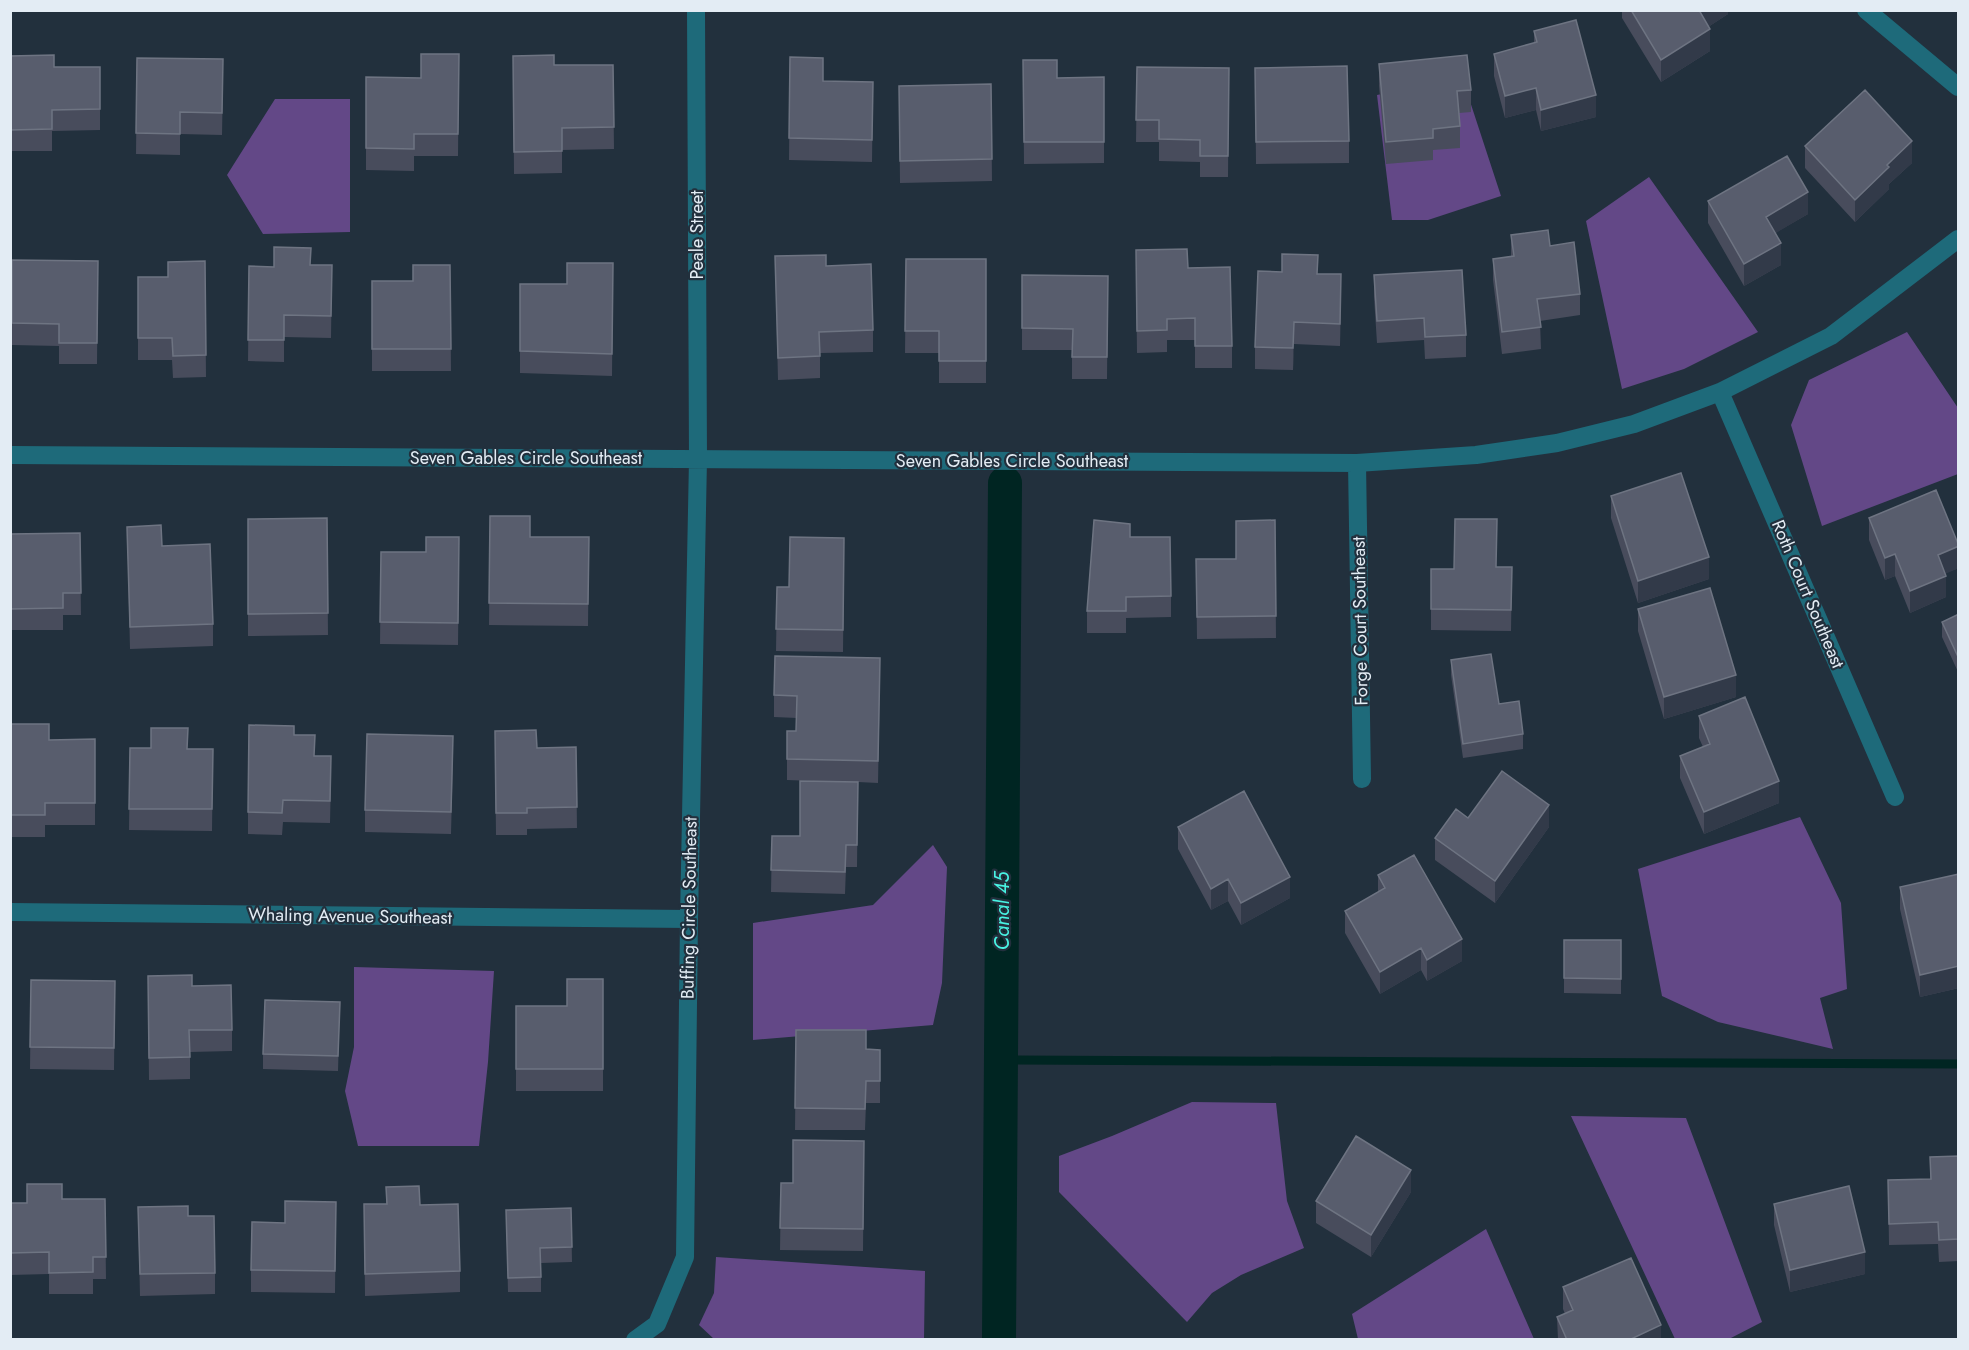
<svg xmlns="http://www.w3.org/2000/svg" width="1969" height="1350" font-family="Jost,sans-serif">
	<style>
		.green { fill: #634887 }
		.lines { fill: none; stroke-linecap: round; stroke-linejoin: round }
		.stream { stroke: #002522; stroke-width: 9 }
		.canal { stroke: #002522; stroke-width: 34 }
		.minor { stroke: #1e6a7a; stroke-width: 18 }
		.wall { fill: #484c5c }
		.shaded-wall { fill: #323a49 }
		.building { fill: #585d6d; stroke: #6e7482; stroke-width: 1.5 }
		.labels { text-anchor: middle; stroke-width: 4.5; stroke-linejoin: round; paint-order: stroke }
		.street-label { font-size: 18px; fill: #e3ecf4; stroke: #22303d }
		.water-label { font-size: 20px; font-style: italic; fill: #48f3e3; stroke: #22303d }
	</style>
	<rect width="100%" height="100%" fill="#22303d"/>
	<path class="green" d="M1462,77L1501,196L1428,220H1392L1377,95Z
		M275,99H350V232L263,234L227,175Z
		M1649,177L1758,332L1684,369L1622,389L1586,221Z
		M1907,332L1958,408V474L1822,526L1791,425L1809,380Z
		M1800,817L1841,903L1847,989L1820,998L1833,1049L1718,1022L1662,996L1638,869Z
		M933,845L947,867L942,983L933,1025L753,1040V923L873,905Z
		M354,967L494,971L488,1062L479,1146H358L345,1091L354,1047Z
		M1192,1102L1276,1103L1287,1201L1304,1248L1241,1275L1212,1293L1187,1322L1059,1192V1156L1112,1136Z
		M1571,1116L1686,1118L1762,1322L1729,1339H1675Z
		M1486,1229L1534,1339H1358L1352,1314Z
		M716,1257L925,1271L924,1339H714L699,1325L714,1293Z"/>
	<g class="lines">
		<path class="stream" d="M1001,1060L1958,1064"/>
		<path class="canal" d="M999,1340L1005,483"/>
		<path class="minor" d="M1866,10L1958,87
			M1720,392L1895,797
			M10,455L1357,463L1476,455L1557,443L1634,424L1720,392L1831,336L1958,239
			M1357,463L1362,779
			M10,912L689,919
			M635,1340L657,1324L685,1257L689,919L698,459L696,10"/>
	</g>
	<path class="wall" d="M1622,10H1728V14L1708,27L1710,51L1661,82L1622,18Z
		M1534,31L1596,117L1541,131L1536,110L1505,118L1494,76V54L1534,43Z
		M459,54L458,156H414V171L366,170V77L421,78Z
		M10,56L54,67H100V130L52,131V151H10Z
		M513,56L554,65H613L614,149L562,150V173L514,174Z
		M790,57L823,81L873,82L872,162L789,160Z
		M137,58L223,81L222,135L180,134V155L136,154Z
		M1023,60L1057,78L1104,77V163L1024,164Z
		M1379,64L1471,90V112L1459,113L1460,126V148L1433,150V160L1386,164L1379,86Z
		M1137,67L1229,68L1228,177H1200V162L1159,161V142H1136Z
		M1255,68L1349,141V163L1256,164Z
		M991,84L992,181L900,183L899,86Z
		M1805,146L1912,163L1889,184V189L1855,222L1805,168Z
		M1708,201L1808,214L1775,233L1781,265L1744,286L1708,223Z
		M1511,235L1550,246L1580,294V315L1540,321L1541,349L1502,354L1493,280V259L1511,256Z
		M775,256L826,266L873,330V352L820,353V378L778,380Z
		M906,259H986V383H939V353H905Z
		M12,260L98,261L97,364H59V346L12,345Z
		M205,261L206,377L173,378L172,360H138V277H168Z
		M613,263L612,376L520,373V284H567Z
		M311,265H332L331,338L284,337V362L248,361L249,266L274,267Z
		M450,265L451,371H372V281H413Z
		M1188,268L1232,346V368H1195V340H1167V352L1137,353L1136,272Z
		M1318,274L1341,296L1340,346L1294,344L1293,370L1255,369V347Z
		M1022,275L1108,276L1107,379H1072V350H1022Z
		M1374,275L1466,335V357L1425,359L1424,340L1377,343L1374,297Z
		M1611,496L1709,579L1638,603L1611,518Z
		M490,516L530,537H589L588,626L489,625Z
		M327,518L328,635L248,636V519Z
		M1869,518L1959,568L1945,573L1946,597L1910,613L1895,576L1885,580L1869,540Z
		M1275,520L1276,638L1197,639L1196,559H1236Z
		M127,527L162,546L213,624V646L130,649Z
		M80,533L81,615H63V630H10V534Z
		M1130,537L1171,596V617L1126,618V633H1087V611Z
		M381,552H426L459,559L458,645L380,644Z
		M844,560L843,652L776,651L777,587H789Z
		M1497,567H1512L1511,631L1431,630V569H1454Z
		M1638,609L1736,697L1664,719L1638,631Z
		M1959,614V674L1942,637V622Z
		M1451,660L1499,704L1523,734V749L1463,758L1451,675Z
		M880,680L878,783L858,782L857,867H846L845,894L771,892L772,836H800L839,782L787,780V731H796L797,718L774,717V695Z
		M1699,716L1779,803L1704,834L1680,778V756L1703,747L1699,738Z
		M10,724L49,740L95,739V825H45V837H10Z
		M294,735L315,756L331,778L330,823L283,822L282,835L248,834V812Z
		M576,747L577,828L527,829V835H496L495,753L537,748Z
		M130,748L213,749L212,831L129,830Z
		M453,758L451,834L365,832V810Z
		M1468,818L1549,827L1495,903L1435,860V838Z
		M1178,827L1290,898L1241,925L1228,901L1211,910L1178,849Z
		M1959,874V988L1920,997L1900,909V887Z
		M1378,875L1462,961L1427,981L1421,970L1380,994L1345,933V911L1378,892Z
		M1564,940H1621V994L1564,993Z
		M603,979V1091H516V1006H567Z
		M31,980L115,981L114,1070L30,1069Z
		M192,986L232,1030V1051L190,1052V1079L149,1080L148,998Z
		M340,1002L338,1071L263,1069V1054Z
		M796,1030L866,1049L880,1050V1103H866L865,1130H795Z
		M864,1141L863,1251L780,1250L781,1183H793Z
		M1959,1156V1261L1939,1262L1938,1244L1889,1245L1888,1180L1930,1179V1157Z
		M386,1187L460,1271V1292L365,1296L364,1204H386Z
		M1411,1192L1371,1257L1316,1223V1201Z
		M62,1199H105L106,1279H93V1294H49V1274L10,1275V1203H27Z
		M336,1202L335,1293L251,1292V1270L285,1223Z
		M1774,1204L1865,1274L1790,1292L1774,1225Z
		M138,1207L188,1216L215,1273V1294L140,1296Z
		M571,1208L572,1262L541,1263V1292H508L506,1210Z
		M1563,1287L1661,1340H1558L1557,1317L1565,1314L1563,1309Z"/>
	<path class="shaded-wall" d="M1728,10V14L1699,33V11Z
		M1710,29V51L1661,82V60Z
		M1536,88V110L1505,118V96Z
		M1596,95V117L1541,131V110Z
		M1912,141V163L1889,184V189L1855,222V200L1887,165Z
		M1808,192V214L1766,239V217Z
		M1781,243V265L1744,286V264Z
		M1341,274V296L1340,346V324Z
		M1294,322V344L1293,370V348Z
		M1959,546V568L1938,577V555Z
		M1895,554V576L1885,580V558Z
		M1709,557V579L1638,603V581Z
		M1946,576V597L1910,613V591Z
		M1736,675V697L1664,719V697Z
		M1779,781V803L1704,834V812Z
		M1549,805V827L1495,903V881Z
		M1290,877V898L1241,925V903Z
		M1228,879V901L1211,910V889Z
		M1462,939V961L1427,981V960Z
		M1421,948V970L1380,994V972Z
		M1959,966V988L1920,997V975Z
		M1411,1170V1192L1371,1257V1235Z
		M1865,1252V1274L1790,1292V1270Z
		M1661,1325V1340H1629Z"/>
	<path class="building" d="M1631,10H1699L1710,29L1661,60Z
		M1576,20L1596,95L1541,110L1536,88L1505,96L1494,54L1537,42L1534,31Z
		M421,54H459L458,134H414V149L366,148V77L421,78Z
		M54,55V67H100V109L52,110V129L10,130V56Z
		M554,55V65H613L614,127L562,128V151L514,152L513,56Z
		M1467,55L1471,90L1457,91L1460,126L1433,129V138L1386,142L1379,64Z
		M790,57L823,58V81L873,82L872,140L789,138Z
		M137,58L223,59L222,113L180,112V134L136,133Z
		M1023,60H1057V78L1104,77V142H1024Z
		M1347,66L1349,141L1256,142L1255,68Z
		M1137,67L1229,68L1228,156H1200V140L1159,139V120H1136Z
		M991,84L992,159L900,161L899,86Z
		M1865,90L1912,141L1887,165L1889,167L1855,200L1805,146Z
		M1787,156L1808,192L1766,217L1781,243L1744,264L1708,201Z
		M1548,230L1550,246L1574,242L1580,294L1537,299L1541,327L1502,332L1493,259L1514,256L1511,235Z
		M274,247L311,248L310,265H332L331,316L284,315V340H248L249,266L274,267Z
		M1187,249L1188,268L1230,267L1232,346H1195V318L1167,319V330L1137,331L1136,250Z
		M1282,254L1318,255L1317,274H1341L1340,324L1294,322L1293,348L1255,347L1258,271L1282,272Z
		M826,255V266L871,264L873,330L819,332L820,356L778,358L775,256Z
		M906,259H986V361H939V331H905Z
		M12,260L98,261L97,343H59V324L12,323Z
		M205,261L206,355L173,356L172,338H138V277H168V262Z
		M567,263H613L612,354L520,351V284H567Z
		M413,265H450L451,349H372V281H413Z
		M1462,270L1466,335L1425,337L1424,318L1377,321L1374,275Z
		M1022,275L1108,276L1107,357H1072L1073,329L1022,328Z
		M1681,473L1709,557L1638,581L1611,496Z
		M1936,490L1959,546L1938,555L1946,576L1910,591L1895,554L1885,558L1869,518Z
		M490,516H530V537H589L588,604L489,603Z
		M327,518L328,613L248,614V519Z
		M1455,519H1497L1496,567H1512L1511,610L1431,609V569H1454Z
		M1094,520L1130,524V537H1170L1171,596L1126,597V611H1087Z
		M1275,520L1276,616L1197,617L1196,559H1236V521Z
		M161,525L162,546L210,544L213,624L130,627L127,527Z
		M80,533L81,593H63V608L10,609V534Z
		M426,537H459L458,623L380,622L381,552H426Z
		M790,537L844,538L843,630L776,629L777,587H789Z
		M1710,588L1736,675L1664,697L1638,609Z
		M1959,614V659L1942,622Z
		M1491,654L1499,704L1519,701L1523,734L1463,744L1451,660Z
		M775,656L880,658L878,761L787,759V731H796L797,696L774,695Z
		M1745,697L1779,781L1704,812L1680,756L1710,744L1699,716Z
		M10,724H49V740L95,739V803H45V815H10Z
		M249,725L294,726V735H315L314,756H331L330,801L283,800L282,813L248,812Z
		M151,728H188L187,749H213L212,809H129L130,748H151Z
		M536,730L537,748L576,747L577,807L527,808V813H496L495,731Z
		M367,734L453,736L451,812L365,810Z
		M1502,771L1549,805L1495,881L1435,838L1456,809L1468,818Z
		M800,781L858,782L857,845H846L845,872L771,870L772,836H800Z
		M1244,791L1290,877L1241,903L1228,879L1211,889L1178,827Z
		M1414,855L1462,939L1427,960L1421,948L1380,972L1345,911L1385,888L1378,875Z
		M1959,874V966L1920,975L1900,887Z
		M1564,940H1621V979L1564,978Z
		M192,975V986L231,985L232,1030H189L190,1057L149,1058L148,976Z
		M567,979H603V1069H516V1006H567Z
		M31,980L115,981L114,1048L30,1047Z
		M265,1000L340,1002L338,1056L263,1054Z
		M796,1030H866V1049L880,1050V1081H866L865,1109L795,1108Z
		M1356,1136L1411,1170L1371,1235L1316,1201Z
		M793,1140L864,1141L863,1229L780,1228L781,1183H793Z
		M1959,1156V1239L1939,1240L1938,1222L1889,1224L1888,1180L1931,1179L1930,1157Z
		M27,1184H62V1199H105L106,1257H93V1272L49,1273V1252L10,1253V1203H27Z
		M419,1186L420,1205L458,1204L460,1271L365,1274L364,1204H387L386,1187Z
		M1849,1186L1865,1252L1790,1270L1774,1204Z
		M285,1201L336,1202L335,1271L251,1270L252,1222L285,1223Z
		M188,1206V1216H214L215,1273L140,1274L138,1207Z
		M571,1208L572,1247L540,1248L541,1277L508,1278L506,1210Z
		M1631,1258L1661,1325L1629,1340H1567L1557,1317L1573,1310L1563,1287Z"/>
	<g class="labels">
		<g class="street-label">
			<text transform="translate(697 235) rotate(-90)" y="6">Peale Street</text>
			<text x="526" y="464">Seven Gables Circle Southeast</text>
			<text x="1012" y="467">Seven Gables Circle Southeast</text>
			<text transform="translate(1808 594) rotate(67)" y="6">Roth Court Southeast</text>
			<text transform="translate(1360 621) rotate(-91)" y="6">Forge Court Southeast</text>
			<text transform="translate(689 908) rotate(-89)" y="6">Buffing Circle Southeast</text>
			<text transform="translate(350 916) rotate(1)" y="6">Whaling Avenue Southeast</text>
		</g>
		<g class="water-label">
			<text transform="translate(1002 911) rotate(-90)" y="7">Canal 45</text>
		</g>
	</g>
	<rect width="1969" height="1350" fill="none" stroke="#e3ecf4" stroke-width="24"/>
</svg>
